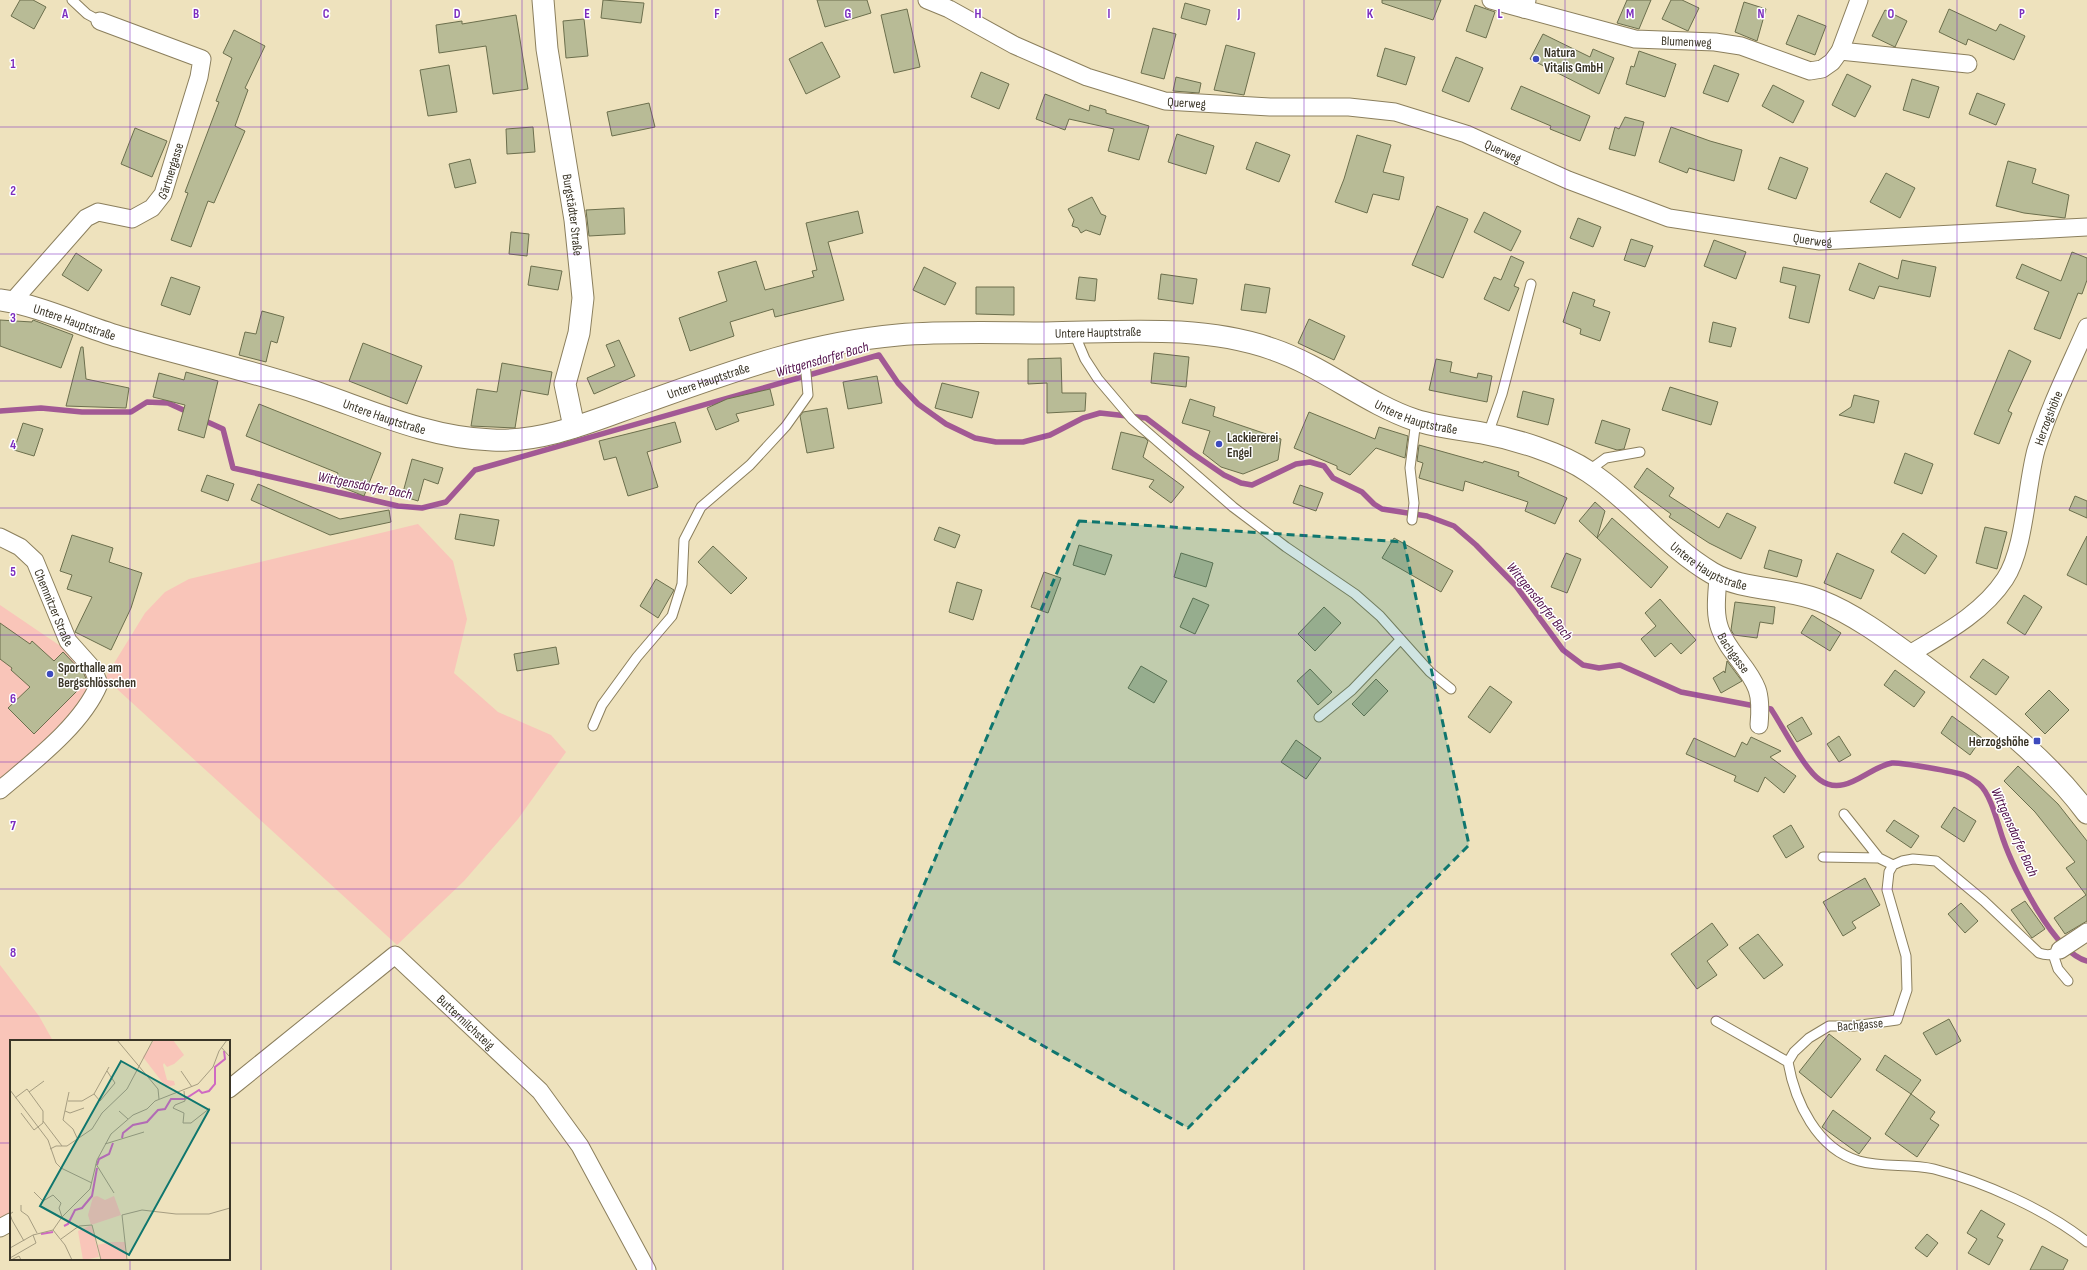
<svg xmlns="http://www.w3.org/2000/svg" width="2087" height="1270" font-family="'Sofia Sans Condensed',sans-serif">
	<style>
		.green { fill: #f9c5b9 }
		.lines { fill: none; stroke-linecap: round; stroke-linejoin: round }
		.stream { stroke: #a25994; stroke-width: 5.5 }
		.building { fill: #b8bb96; stroke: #6c6f4d }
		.service-casing { stroke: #8b7f5d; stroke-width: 11 }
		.minor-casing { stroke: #8b7f5d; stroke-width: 19 }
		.tertiary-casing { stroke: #8b7f5d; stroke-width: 23 }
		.service { stroke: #fff; stroke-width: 9 }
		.minor { stroke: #fff; stroke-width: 17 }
		.tertiary { stroke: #fff; stroke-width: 21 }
		.marked { fill: #0f766e; fill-opacity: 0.2; stroke: #0f766e; stroke-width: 3; stroke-dasharray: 8 5; stroke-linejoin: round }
		.grid { fill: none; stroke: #7b2cbf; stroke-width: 1; stroke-opacity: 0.55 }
		.poi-dot { fill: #3d4bbe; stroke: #fff; stroke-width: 1.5 }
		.labels { text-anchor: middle; stroke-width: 3; stroke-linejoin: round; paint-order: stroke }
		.street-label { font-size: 13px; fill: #3a3527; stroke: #fff }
		.poi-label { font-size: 13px; font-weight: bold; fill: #3a3527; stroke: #fff; text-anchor: start }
		.water-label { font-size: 14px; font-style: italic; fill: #4e0d48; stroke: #fff }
		.inset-river { fill: none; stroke: #cf69c2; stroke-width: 2 }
		.inset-road { fill: none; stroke: #a69d81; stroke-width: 1 }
		.view { fill: #0f766e; fill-opacity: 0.15; stroke: #0f766e; stroke-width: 2 }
		.inset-edge { fill: none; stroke: #3a3527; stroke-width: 2 }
		.grid-label { font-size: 13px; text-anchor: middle; font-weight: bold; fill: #7b2cbf; stroke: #fff; stroke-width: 3; stroke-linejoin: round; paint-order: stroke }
	</style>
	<rect width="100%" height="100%" fill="#eee2bd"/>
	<path class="green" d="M418,524L453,561L467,619L454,673L498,712L551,735L566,752L518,819L464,881L397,945L105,678L145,613L165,592L189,579Z
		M0,605L81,660L93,686L82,706L0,783Z
		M0,965L39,1016L53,1041H11V1216L0,1222Z"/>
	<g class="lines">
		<path class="stream" d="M0,411L41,408L82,412H131L147,402L168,403L190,413
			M201,419L223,429L233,468L398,506L422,508L446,502L475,470L879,355L898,383L918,404L946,424L975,438L996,442H1023L1050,435L1083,418L1100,413L1146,418L1192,453L1224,475L1241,483L1252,485L1296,464L1310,462L1324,466L1333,478L1362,492L1374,504L1382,509L1427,516L1454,526L1476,545L1516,586L1563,650L1583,665L1599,668L1620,665L1681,692L1771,709C1783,727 1804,769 1820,780C1845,798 1868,767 1892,763C1900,762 1956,772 1964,775C1969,777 1975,781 1979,784C1991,794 1998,825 2003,839C2014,871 2054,953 2087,961"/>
	</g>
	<path class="building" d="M20,0H33L46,7L34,29L11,16Z
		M603,0L644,3L641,23L601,18Z
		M817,0H867L871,13L825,27Z
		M1382,0H1441L1433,20L1382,3Z
		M1627,0H1651L1639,29L1617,23Z
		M1671,0H1682L1699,8L1688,31L1662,19Z
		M1744,2L1766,9L1757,41L1735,32Z
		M1185,3L1210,10L1206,25L1181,18Z
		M1475,5L1495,12L1486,38L1466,31Z
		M907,9L920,67L894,73L881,15Z
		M1949,9L1996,31L2000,24L2025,36L2014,60L1968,39L1966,45L1939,32Z
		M1885,10L1907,21L1895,47L1872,36Z
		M516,15L528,89L493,94L486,46L439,53L436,25L462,21V24Z
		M1798,15L1826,26L1815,55L1786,44Z
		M584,19L588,56L566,58L563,21Z
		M1153,28L1176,34L1164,79L1141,73Z
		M234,30L265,46L245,88L248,90L235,126L245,131L214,203L208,201L191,247L171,240L188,193L185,192L219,102L216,101L232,58L223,53Z
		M1543,34L1590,57L1593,49L1614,58L1599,94L1530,59Z
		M822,42L840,77L806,94L789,59Z
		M1226,45L1255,53L1244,95L1214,90Z
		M1385,48L1415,57L1406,85L1377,76Z
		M1639,51L1676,64L1665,97L1626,84L1631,66L1634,67Z
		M1456,57L1483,68L1469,102L1442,91Z
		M449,65L457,112L428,116L420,70Z
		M1714,65L1739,74L1728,102L1703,93Z
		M981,72L1009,84L999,109L971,97Z
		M1847,74L1871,86L1855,117L1832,105Z
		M1176,77L1201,83L1199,93L1173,91Z
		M1912,79L1939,87L1929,118L1903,110Z
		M1773,85L1804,101L1793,123L1762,106Z
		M1521,86L1590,116L1580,141L1550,129L1551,126L1511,109Z
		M1977,93L2005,104L1996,125L1969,114Z
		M1045,94L1089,111L1090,105L1106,110V113L1149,126L1139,160L1108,151L1114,129L1069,119L1065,130L1036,119Z
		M649,103L655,127L612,136L607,112Z
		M1625,117L1644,122L1635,156L1609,149L1615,127L1619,129Z
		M533,127L535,152L507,154L506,129Z
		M1671,127L1710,141L1742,150L1734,181L1689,168L1687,173L1659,162Z
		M135,128L167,141L152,177L121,164Z
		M1177,134L1214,146L1206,174L1168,162Z
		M1357,135L1391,145L1383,172L1404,177L1399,200L1373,194L1367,213L1335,202L1344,179Z
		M1256,142L1290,155L1279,182L1246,169Z
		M1780,157L1808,168L1796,199L1768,189Z
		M470,159L476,183L455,188L449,164Z
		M2008,161L2036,169L2032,183L2069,195L2065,218L2024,213L1996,206Z
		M1886,173L1915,188L1900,218L1870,202Z
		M1092,197L1101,214L1106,216L1100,235L1086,230L1081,233L1078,228L1072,226L1074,220L1068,209Z
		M1437,206L1468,219L1443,278L1412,265Z
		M624,208L625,234L589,236L586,210Z
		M858,211L863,233L828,242L844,300L775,317L773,309L730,322L734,336L690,351L679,318L727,301L718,272L756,261L765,290L814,277L812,271L817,270L806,223Z
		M1484,212L1521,231L1511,251L1474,232Z
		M1578,218L1601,227L1593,247L1570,238Z
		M511,232L529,234L527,256L509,254Z
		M1631,239L1653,246L1645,267L1624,260Z
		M1714,240L1746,252L1736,279L1704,266Z
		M2072,252L2087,258V280L2082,294L2078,293L2060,339L2034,329L2049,292L2016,278L2022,264L2061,281Z
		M76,253L102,270L88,291L62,275Z
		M1511,256L1524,262L1514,286L1519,288L1509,311L1484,299L1494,277L1501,280Z
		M1902,260L1936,267L1930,297L1879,286L1874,299L1849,290L1859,263L1898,279Z
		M531,266L562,271L558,290L528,285Z
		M924,267L956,283L945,305L913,290Z
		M1783,267L1820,275L1809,323L1789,318L1796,286L1780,282Z
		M1161,274L1197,279L1193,304L1158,299Z
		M171,277L200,287L190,315L161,305Z
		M1079,277L1097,279L1095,301L1076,299Z
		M1245,284L1270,288L1266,313L1241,310Z
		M976,287H1014V315L976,314Z
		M1573,292L1595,300L1593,306L1610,312L1600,341L1580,334L1581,329L1563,322Z
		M262,311L284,317L277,343L271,341L266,362L239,355L245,332L256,334Z
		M1309,319L1345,336L1334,360L1298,343Z
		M0,320L32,322L33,320L73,335L61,368L0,346Z
		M1713,322L1736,328L1731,347L1709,342Z
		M619,340L635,376L594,394L587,378L615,366L606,345Z
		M363,343L422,366L407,404L349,381Z
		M81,347H83L86,379L129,388L126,408L66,406Z
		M2009,350L2031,361L2008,411L2012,413L1999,444L1974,434Z
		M1154,353L1189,357L1186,387L1151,383Z
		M1061,358L1062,393H1086L1085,411L1047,413V383L1028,384V359Z
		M1436,359L1452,362L1450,372L1477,378L1478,373L1492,376L1487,402L1429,390Z
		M502,363L552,372L548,395L521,390L515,428L471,426L477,389L497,392Z
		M186,372L218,381L204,438L178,430L185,405L153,397L159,373L184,380Z
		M877,376L882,403L848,409L843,382Z
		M942,383L979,392L972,418L935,408Z
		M1670,387L1718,402L1711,425L1662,410Z
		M770,389L774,405L736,414L739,421L716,430L707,408L727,399Z
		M1523,391L1554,399L1548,425L1517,417Z
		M1854,395L1879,401L1874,423L1839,415L1851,407Z
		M1190,399L1215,407L1213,416L1281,439L1278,460L1243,474L1221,467L1203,453L1210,431L1182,423Z
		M259,404L381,453L364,496L334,484L338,473L246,436Z
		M827,408L834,448L807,453L800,416L803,412Z
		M1309,412L1375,439L1379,427L1408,436L1405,458L1376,448L1350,475L1337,469V466L1294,448Z
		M1602,420L1630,429L1624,449L1617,450L1595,443Z
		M675,422L681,442L647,452L658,487L628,496L616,457L604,460L599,441Z
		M23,423L43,429L34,456L14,450Z
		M1121,432L1145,438L1148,441L1143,457L1184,487L1171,503L1149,487L1154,480L1112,469Z
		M1419,445L1483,463L1484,461L1519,472L1518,476L1567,498L1555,524L1525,511L1528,502L1465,481L1463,491L1419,478L1423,463L1417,461Z
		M1905,453L1933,464L1922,494L1894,483Z
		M412,459L443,468L438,484L424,479L418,501L402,496Z
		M1647,468L1674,488L1669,496L1719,528L1727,513L1756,527L1741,559L1709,543L1669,517L1671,514L1634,487Z
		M207,475L234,484L228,501L201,491Z
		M258,484L340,519L389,510L391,522L330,535L251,500Z
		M1300,485L1323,493L1316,511L1293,503Z
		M2075,496L2087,501V518L2069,510Z
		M1595,502L1605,511L1597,538L1579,521Z
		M460,514L499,520L494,546L455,539Z
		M1612,518L1668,567L1651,588L1597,538Z
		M939,527L960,535L955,548L934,540Z
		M1985,527L2007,532L1997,569L1976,563Z
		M1903,533L1937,556L1925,574L1891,552Z
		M72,535L113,548L109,562L142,573L131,608L111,650L75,632L92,597L67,589L72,575L60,571Z
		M2087,536V585L2067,575Z
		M1394,538L1453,571L1441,592L1382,558Z
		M1079,545L1112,555L1105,575L1073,565Z
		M713,546L747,578L731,594L698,562Z
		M1769,550L1802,560L1797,577L1764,568Z
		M1181,553L1213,563L1206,587L1174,577Z
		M1566,553L1581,559L1567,593L1551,587Z
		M1837,553L1874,570L1861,599L1824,583Z
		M1044,572L1061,578L1048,613L1031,607Z
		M656,579L674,590L658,618L640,606Z
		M957,582L982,590L973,620L949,612Z
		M2024,595L2042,607L2025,635L2007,623Z
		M1193,598L1209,605L1195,634L1180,627Z
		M1660,599L1696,640L1681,654L1671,643L1655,657L1641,639L1656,626L1645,613Z
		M1735,602L1775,607L1773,624L1760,622L1757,638L1734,635L1731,630Z
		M1324,607L1341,623L1315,651L1298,634Z
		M1812,615L1841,633L1830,651L1801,633Z
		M0,623L30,644L32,641L54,661L63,652L84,674L87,681L34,734L8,708L30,687L11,670L12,668L0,659Z
		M556,647L559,664L517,671L514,654Z
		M1983,659L2009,677L1996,695L1970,677Z
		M1727,661L1742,681L1721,693L1713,678L1724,671L1725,673Z
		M1141,666L1167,681L1154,703L1128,688Z
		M1310,669L1332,692L1318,705L1297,681Z
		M1895,670L1925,692L1914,707L1884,685Z
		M1376,679L1388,691L1364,716L1352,704Z
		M1490,686L1512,702L1490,733L1468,717Z
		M2049,690L2069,710L2045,734L2025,714Z
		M1952,716L1982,738L1970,755L1941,733Z
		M1802,717L1812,734L1797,742L1787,726Z
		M1839,736L1851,755L1839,762L1827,744Z
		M1751,737L1781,751L1770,757L1796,776L1784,793L1765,777L1758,792L1734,781L1736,776L1686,754L1694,738L1735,757L1742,742L1747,745Z
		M1296,740L1321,758L1306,779L1281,762Z
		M2018,766L2058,804L2087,841V921L2065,934L2054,918L2086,895L2066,868L2075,862L2035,812L2004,781Z
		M1954,807L1976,821L1964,842L1941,827Z
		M1894,820L1919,836L1911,848L1886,831Z
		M1791,825L1804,847L1786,858L1773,836Z
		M1865,878L1880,905L1852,922L1856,928L1843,936L1823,902Z
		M2025,901L2045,929L2032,938L2011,910Z
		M1961,903L1978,921L1965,933L1948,914Z
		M1712,923L1728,945L1707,961L1717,975L1697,989L1671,954Z
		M1758,934L1783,965L1764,979L1739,948Z
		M1949,1019L1961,1041L1936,1055L1923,1033Z
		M1829,1034L1861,1059L1831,1098L1799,1072Z
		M1885,1055L1921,1080L1911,1094L1876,1070Z
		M1911,1094L1935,1112L1930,1119L1939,1125L1917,1157L1885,1134Z
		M1833,1110L1871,1138L1859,1154L1822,1127Z
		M1981,1210L2005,1224L1997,1237L2003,1240L1989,1265L1968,1253L1977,1239L1967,1233Z
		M1927,1234L1938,1243L1927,1257L1915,1248Z
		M2042,1246L2068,1260L2063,1270H2030Z"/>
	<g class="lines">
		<g class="service-casing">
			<path id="service" d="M72,0L87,14L100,21
				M1074,333L1085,359L1098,379L1132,419L1233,507L1286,547L1355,594L1380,616L1430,672L1451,689
				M1488,434L1502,394L1531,284
				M1588,471L1606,458L1640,452
				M1412,520L1414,503L1410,468L1416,420
				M1319,717L1352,690L1400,640
				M593,726L602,705L637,657L672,616L682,584L684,540L701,507L750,465L786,426L808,395L804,351
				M1844,814L1879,858
				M1823,857L1879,858L1893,865
				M2060,950C2053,955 2048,956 2039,953L1984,901L1936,861L1913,859L1902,861L1893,865L1889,872L1887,890L1906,956L1907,990L1897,1020L1854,1026H1829L1809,1038L1794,1052L1788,1062C1795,1102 1817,1149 1859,1161C1883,1168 1910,1163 1934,1169C1984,1182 2047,1210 2087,1242
				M2053,954L2058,969L2068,981
				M1716,1021L1788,1062"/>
		</g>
		<g class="minor-casing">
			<g id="minor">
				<path id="s1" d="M927,0L949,9L1014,45L1087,77L1165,101L1270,107H1349L1395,112L1466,134L1568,180L1669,218L1820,241L2087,227"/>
				<path d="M1491,0L1524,9"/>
				<path id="s2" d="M1527,0L1524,9L1635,39L1715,42L1741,46L1810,71L1822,69L1832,62L1840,51L1859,0"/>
				<path d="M1840,51L1968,64"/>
				<path id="s3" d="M12,302L86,218L98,212L132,219L152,208L163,194L199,77L202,59L100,21"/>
				<path id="s4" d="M0,537L20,547L35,561L68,641L93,669L99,684C82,725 34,761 0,790"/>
				<path id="s5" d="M1718,577C1717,594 1714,613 1720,629C1728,652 1749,667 1757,689C1761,700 1760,714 1759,725"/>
				<path id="s6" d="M1908,655C1943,634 1982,614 2005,579C2025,549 2026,487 2036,450C2049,408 2069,368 2087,327"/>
				<path d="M2060,950L2087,932"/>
				<path id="s7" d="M229,1089L395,955L540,1091L580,1146L647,1270"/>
				<path d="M0,1228L11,1222"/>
			</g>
		</g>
		<g class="tertiary-casing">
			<g id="tertiary">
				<path id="s8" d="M543,0L547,49L575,220L583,298L579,333L565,384L574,427"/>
				<path id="s9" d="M0,300C42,306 79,325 120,337C182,355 245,369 306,389C367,409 427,438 492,440C545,443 597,419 646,402C730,372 808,343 898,335C947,331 997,333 1046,333C1122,332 1200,324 1272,349C1323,366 1365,403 1415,420C1437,427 1460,429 1482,433C1515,439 1561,453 1589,472C1633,501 1666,546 1712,573C1743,591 1787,587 1821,601C1859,616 1894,644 1927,668C1985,712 2043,754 2087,813"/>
			</g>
		</g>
		<use href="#service" class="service"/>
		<use href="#minor" class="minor"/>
		<use href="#tertiary" class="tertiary"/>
	</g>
	<path class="marked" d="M1079,521L1404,542L1469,845L1188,1128L892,960Z"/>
	<path class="grid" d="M130,0V1041M261,0V1270M391,0V1270M522,0V1270M652,0V1270M783,0V1270M913,0V1270M1044,0V1270M1174,0V1270M1304,0V1270M1435,0V1270M1565,0V1270M1696,0V1270M1826,0V1270M1957,0V1270M0,127H2087M0,254H2087M0,381H2087M0,508H2087M0,635H2087M0,762H2087M0,889H2087M0,1016H2087M0,1143H11M229,1143H2087M130,1259V1270"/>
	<g class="poi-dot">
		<circle cx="1536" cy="59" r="4"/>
		<circle cx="1219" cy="444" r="4"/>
		<circle cx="50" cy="674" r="4"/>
		<rect x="2033" y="737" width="8" height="8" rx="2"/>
	</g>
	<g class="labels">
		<g class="street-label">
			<text dy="5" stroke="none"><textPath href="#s2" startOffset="176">Blumenweg</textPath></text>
			<text dy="5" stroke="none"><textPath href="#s1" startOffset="281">Querweg</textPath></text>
			<text dy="5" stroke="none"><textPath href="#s1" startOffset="605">Querweg</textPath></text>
			<text dy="5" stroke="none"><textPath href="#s3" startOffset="225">Gärtnergasse</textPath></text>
			<text dy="5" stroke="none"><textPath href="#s8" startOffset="217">Burgstädter Straße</textPath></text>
			<text dy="5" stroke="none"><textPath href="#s1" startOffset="929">Querweg</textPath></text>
			<text dy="5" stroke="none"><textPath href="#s9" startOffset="78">Untere Hauptstraße</textPath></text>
			<text dy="5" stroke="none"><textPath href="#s9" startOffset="1134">Untere Hauptstraße</textPath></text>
			<text dy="5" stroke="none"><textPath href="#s9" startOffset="738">Untere Hauptstraße</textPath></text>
			<text dy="5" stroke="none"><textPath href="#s9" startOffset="1470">Untere Hauptstraße</textPath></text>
			<text dy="5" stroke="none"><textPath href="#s9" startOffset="402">Untere Hauptstraße</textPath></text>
			<text dy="5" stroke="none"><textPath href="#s6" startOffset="292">Herzogshöhe</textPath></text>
			<text dy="5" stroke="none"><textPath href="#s9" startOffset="1806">Untere Hauptstraße</textPath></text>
			<text dy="5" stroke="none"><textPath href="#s4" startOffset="93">Chemnitzer Straße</textPath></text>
			<text dy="5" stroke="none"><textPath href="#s5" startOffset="80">Bachgasse</textPath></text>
			<text dy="5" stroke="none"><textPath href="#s7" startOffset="311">Buttermilchsteig</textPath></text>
			<text transform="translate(1860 1024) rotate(-5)" y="5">Bachgasse</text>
		</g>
		<g class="poi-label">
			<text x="1544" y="57">Natura<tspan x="1544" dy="15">Vitalis GmbH</tspan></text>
			<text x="1227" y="442">Lackiererei<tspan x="1227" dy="15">Engel</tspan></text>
			<text x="58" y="672">Sporthalle am<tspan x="58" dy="15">Bergschlösschen</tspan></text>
			<text x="2029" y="746" text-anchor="end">Herzogshöhe</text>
		</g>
		<g class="water-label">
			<text transform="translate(822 359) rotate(-16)" y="5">Wittgensdorfer Bach</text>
			<text transform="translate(365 485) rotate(11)" y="5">Wittgensdorfer Bach</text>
			<text transform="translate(1540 601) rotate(51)" y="5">Wittgensdorfer Bach</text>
			<text transform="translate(2015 832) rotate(66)" y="5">Wittgensdorfer Bach</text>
		</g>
	</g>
	<g transform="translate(10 1040)">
		<rect width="220" height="220" fill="#eee2bd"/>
		<path d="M144,0H163L174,15L164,24L157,27L154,23L153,25L157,40L164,41L165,45L156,47L133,17ZM87,156L95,160L104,156L111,175L81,185L78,175L83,157ZM79,186H82L89,217L73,220L68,191ZM102,202H115L116,220H91L87,205Z" fill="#f9c5b9"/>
		<path class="inset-river" d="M112,98L113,93L123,85L137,82L148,70L155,69L161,59H175L189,50L192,53L199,51L205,44V27L215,19L214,11M87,125L89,119L99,114L103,103M54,186L58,184L65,170L72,168L82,156L87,128M31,194L43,192"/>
		<path class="inset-road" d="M107,0L148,49L149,59M211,7L219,16M171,31L182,47M0,50L38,100L46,123L51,128L82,143M174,51L175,61L165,65L163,68L174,73L173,83H181L200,68M19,52L34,41M59,52L53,80L63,89L68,100M84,54L90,61L105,43L97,31M5,58L17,49L33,71V83L24,90L11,73M58,61H72L84,54L99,27M55,71L60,73L74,68M109,71L118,79M33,81L52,106M95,104L134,92M40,109L46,106H57L82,89L92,73L117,49L143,0M86,124L104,153M24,152L33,161L43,155L51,163L49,168L52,177M11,165V171L18,176L27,193M3,172L0,174L2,180L14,201M43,190L52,177L80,149L87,120L101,94L123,75L137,69L145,61L188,44L203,27L209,11L217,0M43,190L55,205L62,220M51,199L69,186L82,185L91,220M0,208L23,195L43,190M0,218L26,203L23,195M1,220L9,216L11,220M117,220L112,175L132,170L166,174H199L220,168"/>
		<path class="view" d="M111,21L199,70L119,215L30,166Z"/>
		<rect width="220" height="220" class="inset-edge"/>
	</g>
	<g class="grid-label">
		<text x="65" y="18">A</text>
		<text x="196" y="18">B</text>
		<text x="326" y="18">C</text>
		<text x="457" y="18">D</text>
		<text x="587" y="18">E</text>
		<text x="717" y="18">F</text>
		<text x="848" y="18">G</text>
		<text x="978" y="18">H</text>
		<text x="1109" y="18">I</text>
		<text x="1239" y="18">J</text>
		<text x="1370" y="18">K</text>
		<text x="1500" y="18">L</text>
		<text x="1630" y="18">M</text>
		<text x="1761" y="18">N</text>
		<text x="1891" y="18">O</text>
		<text x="2022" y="18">P</text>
		<text x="13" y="68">1</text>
		<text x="13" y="195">2</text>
		<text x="13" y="322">3</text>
		<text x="13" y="449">4</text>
		<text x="13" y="576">5</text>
		<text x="13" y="703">6</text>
		<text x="13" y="830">7</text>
		<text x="13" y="957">8</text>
	</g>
</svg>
